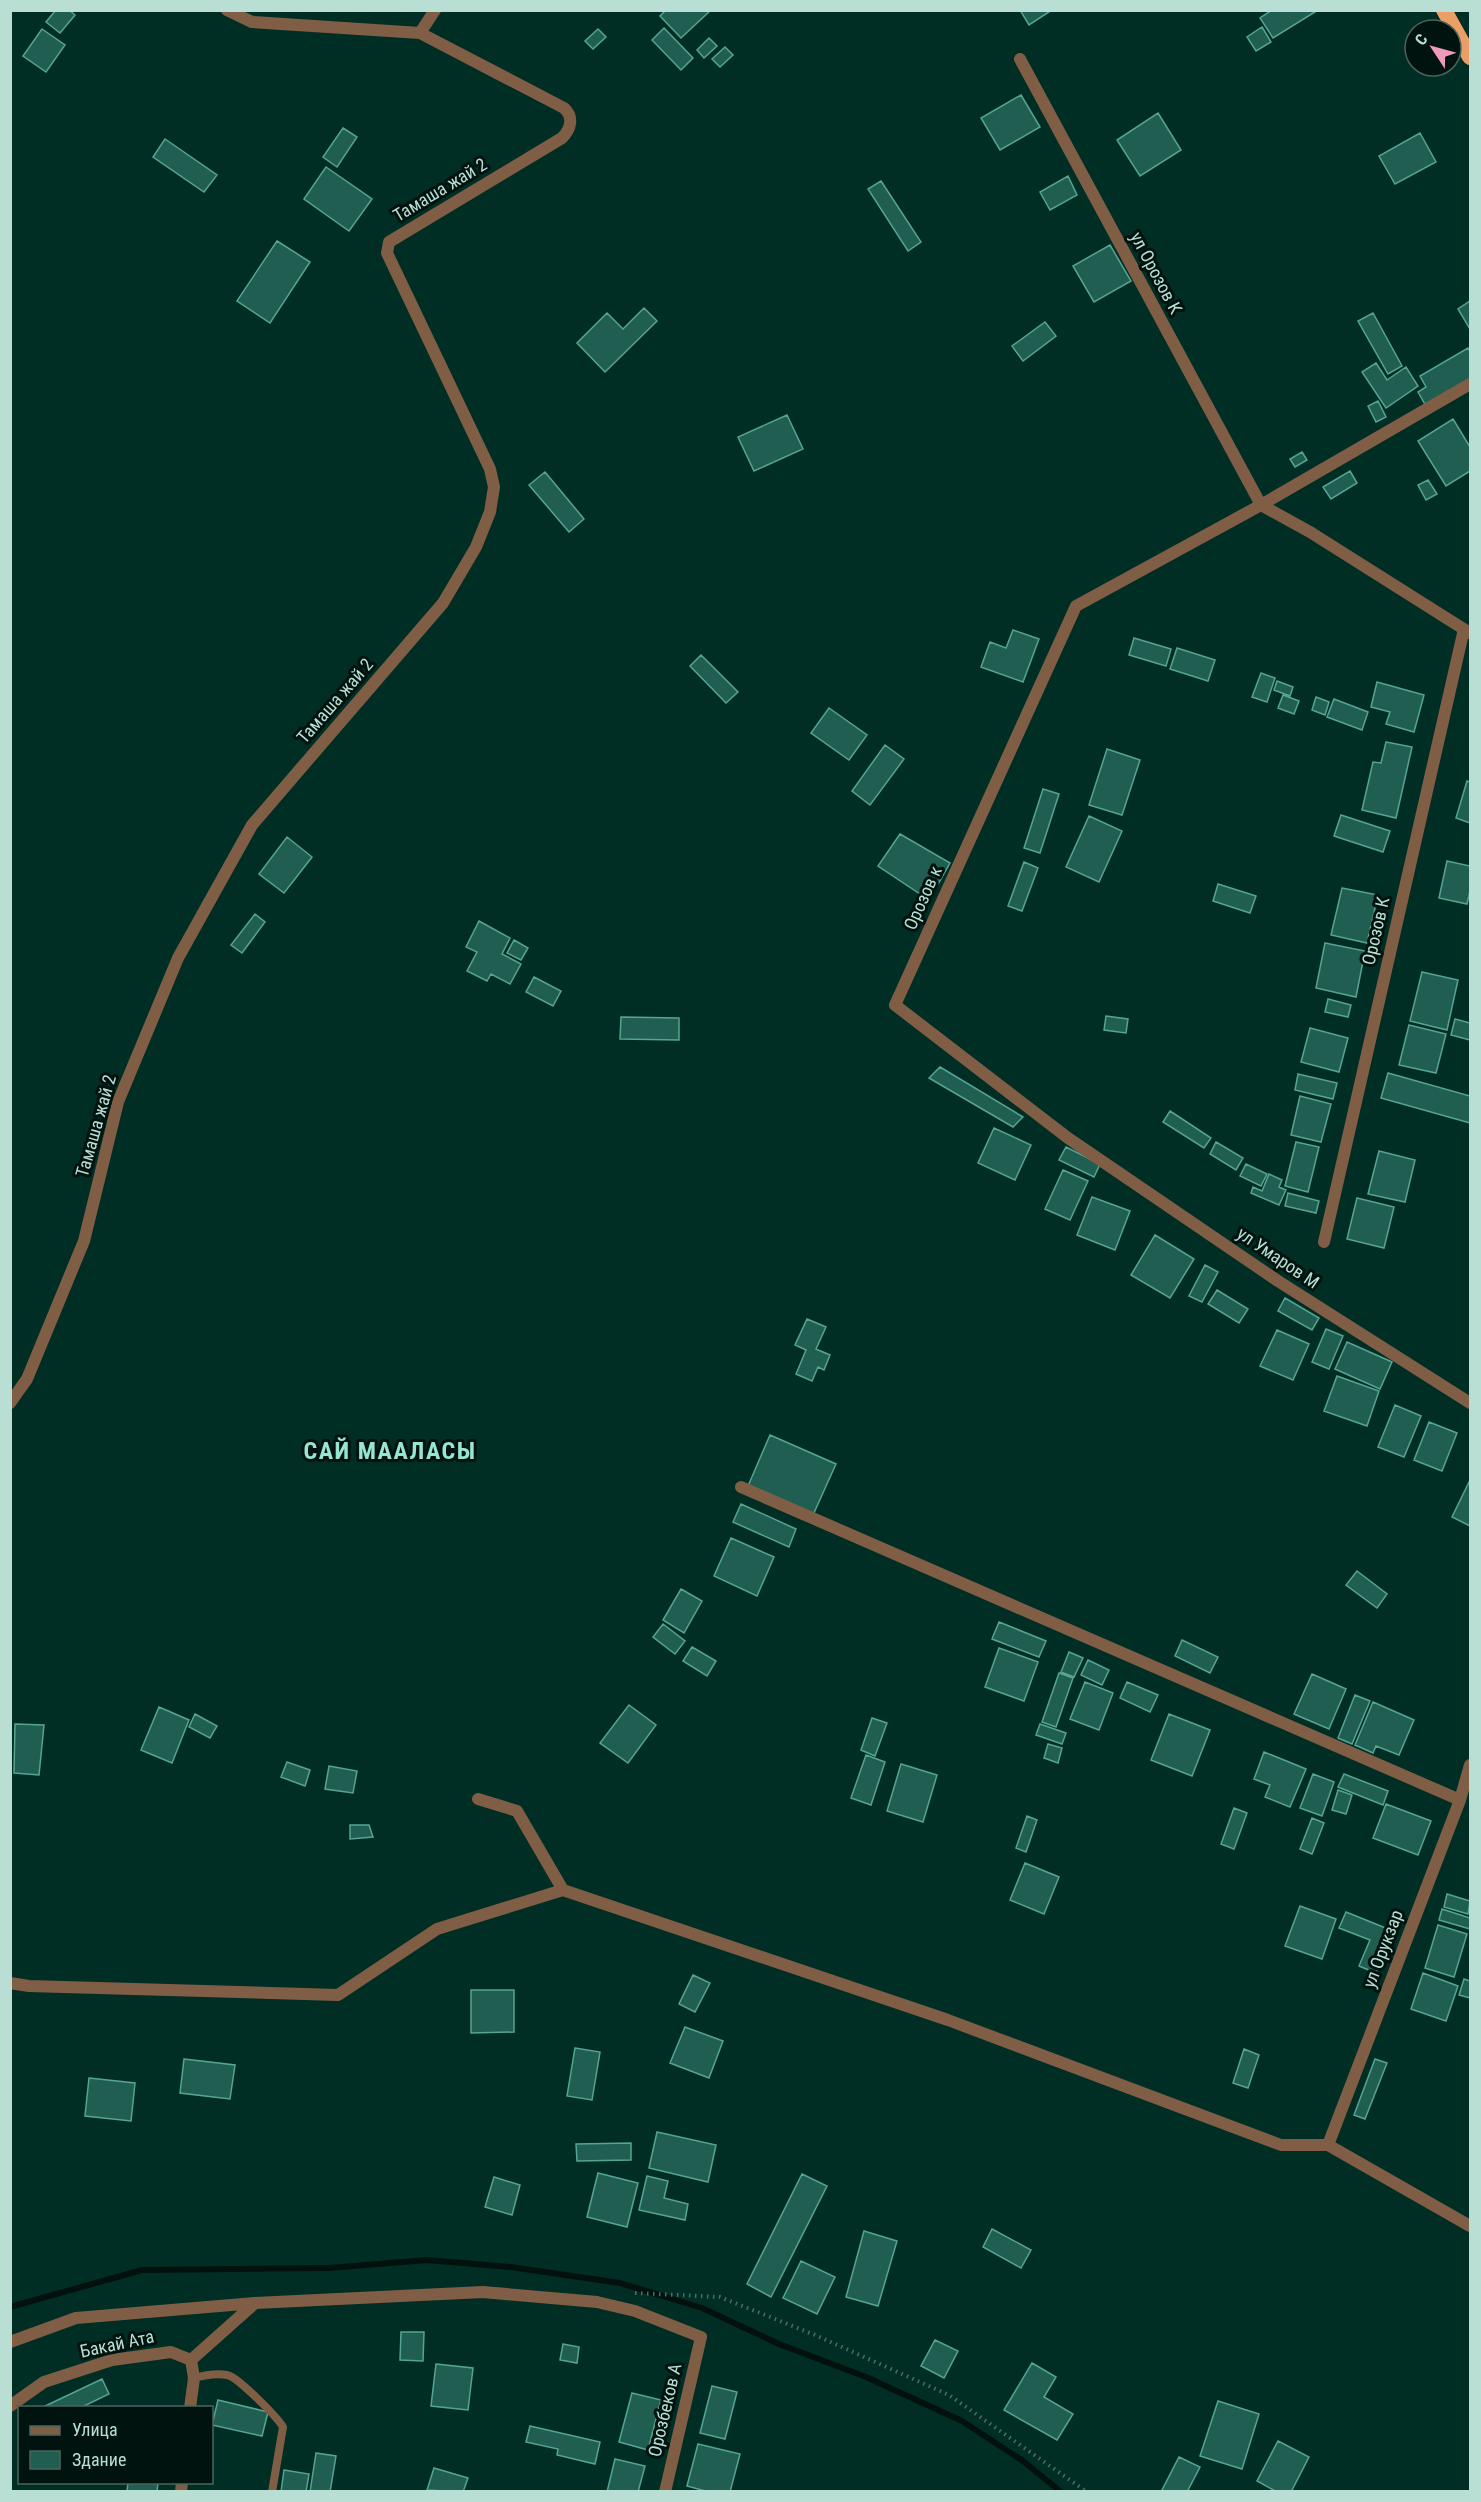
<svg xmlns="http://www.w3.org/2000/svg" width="1481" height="2502" font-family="'Roboto Condensed',sans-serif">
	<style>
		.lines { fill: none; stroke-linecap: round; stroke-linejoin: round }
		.stream { stroke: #02110e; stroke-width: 6 }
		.building { fill: #1f5e51; stroke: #55a593; stroke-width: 1.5 }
		.path { stroke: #467168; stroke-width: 4; stroke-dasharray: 1.5 4.5; stroke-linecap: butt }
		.service { stroke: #7f5e45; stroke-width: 8 }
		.minor { stroke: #7f5e45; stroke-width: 12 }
		.trunk { stroke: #eb9e65; stroke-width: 16 }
		.labels { text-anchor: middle; stroke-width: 6; stroke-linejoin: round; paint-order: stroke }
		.street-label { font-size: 18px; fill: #b9dfd5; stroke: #00130e }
		.district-label { font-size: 24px; font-weight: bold; letter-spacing: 1.5px; fill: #96e6d3; stroke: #00130e }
	</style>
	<rect width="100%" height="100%" fill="#002e25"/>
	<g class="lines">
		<path class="stream" d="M10,2307L142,2270L329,2268L427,2260L511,2267L620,2283L702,2308L779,2344L866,2377L962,2421L1023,2461L1061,2492"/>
	</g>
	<path class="building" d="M56,10H69L75,15L60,33L46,22Z
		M666,10H711L681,38L660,16Z
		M1020,10H1052L1029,25Z
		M1272,10H1314L1315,12L1273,38L1260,18Z
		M1262,27L1271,42L1256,51L1247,37Z
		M664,28L693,58L681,70L652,40Z
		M42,29L65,45L46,72L23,56Z
		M598,29L606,37L593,49L585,41Z
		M709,38L717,46L704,58L697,50Z
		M725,47L733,55L720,67L712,59Z
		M1021,95L1040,127L1000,150L981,118Z
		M1158,113L1181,150L1140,176L1117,140Z
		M343,128L357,137L337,167L323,157Z
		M1420,133L1436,162L1395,184L1379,156Z
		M165,139L217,175L204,192L153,157Z
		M326,167L372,199L349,231L304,199Z
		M1068,176L1077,195L1050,210L1040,192Z
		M881,181L921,242L908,251L868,189Z
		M277,241L310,262L270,323L237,301Z
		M1110,245L1131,281L1094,302L1073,266Z
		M1470,301V329L1458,309Z
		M644,308L657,321L605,372L577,343L607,313L623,329Z
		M1373,313L1402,366L1388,374L1358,321Z
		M1045,322L1056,336L1023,361L1012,346Z
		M1468,348L1470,351V380L1426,406L1418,392L1426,387L1420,376Z
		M1376,363L1387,380L1406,367L1418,386L1386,408L1362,372Z
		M1378,401L1386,417L1376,422L1368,406Z
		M787,415L803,449L754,471L738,437Z
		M1453,419L1470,447V471L1446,486L1418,441Z
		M1302,452L1307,460L1295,467L1290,459Z
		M1350,471L1357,483L1331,499L1323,487Z
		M545,472L584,519L569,532L529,485Z
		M1428,480L1437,494L1426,500L1418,485Z
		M1013,630L1039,639L1023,682L981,667L990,642L1006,648Z
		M1134,638L1171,649L1166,666L1129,655Z
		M1177,648L1215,660L1208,681L1170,669Z
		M701,655L738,692L726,703L690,666Z
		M1261,673L1275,678L1267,702L1252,697Z
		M1277,681L1293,687L1290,696L1274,690Z
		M1377,682L1424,695L1414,732L1386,724L1390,712L1371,707Z
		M1283,695L1299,701L1294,714L1278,708Z
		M1316,697L1329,702L1325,715L1312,710Z
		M1334,699L1368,712L1362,730L1327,717Z
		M829,708L867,735L849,760L811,733Z
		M1386,742L1412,747L1396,818L1362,810L1373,762L1381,763Z
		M885,745L904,759L870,805L852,791Z
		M1107,749L1140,760L1122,815L1089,805Z
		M1467,781L1470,782V823L1456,818Z
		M1043,789L1059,794L1040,853L1024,848Z
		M1341,815L1390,831L1383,852L1334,836Z
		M1089,816L1122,831L1099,882L1066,867Z
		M900,834L950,863L929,900L878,866Z
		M287,837L312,857L284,893L259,874Z
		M1447,861L1470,866V891L1467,904L1439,898Z
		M1024,862L1038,868L1022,911L1008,906Z
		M1218,884L1256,896L1250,913L1213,901Z
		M1342,888L1378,895L1367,943L1331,935Z
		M255,914L265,922L242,953L231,945Z
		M479,921L510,938L502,954L521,964L510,984L491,974L487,981L467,971L477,952L466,947Z
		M514,940L528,948L521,960L507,953Z
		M1325,943L1365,951L1356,997L1316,988Z
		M1422,972L1458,980L1447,1030L1410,1021Z
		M534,977L561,991L553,1006L526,992Z
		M1328,999L1351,1005L1348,1017L1325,1012Z
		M1106,1016L1128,1019L1126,1033L1104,1030Z
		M621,1017L679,1018V1040L620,1039Z
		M1455,1019L1470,1023V1040L1451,1035Z
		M1409,1025L1446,1034L1436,1073L1399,1065Z
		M1310,1028L1348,1038L1339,1072L1301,1062Z
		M940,1067L1023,1117L1013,1127L929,1078Z
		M1388,1073L1470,1096V1123L1381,1098Z
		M1298,1074L1337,1083L1333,1099L1295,1090Z
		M1300,1096L1331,1104L1321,1142L1291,1135Z
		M1170,1111L1211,1138L1204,1148L1163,1122Z
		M994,1128L1031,1145L1015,1180L978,1163Z
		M1216,1142L1243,1158L1236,1170L1210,1154Z
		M1296,1142L1319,1147L1308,1192L1285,1186Z
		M1066,1147L1100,1164L1094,1177L1059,1160Z
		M1379,1151L1415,1160L1405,1202L1368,1194Z
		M1246,1164L1267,1174L1261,1186L1240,1176Z
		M1063,1170L1088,1181L1070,1220L1045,1209Z
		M1269,1174L1282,1180L1279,1187L1286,1190L1279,1205L1251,1193L1253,1187L1262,1191Z
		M1288,1193L1319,1201L1316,1213L1285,1206Z
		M1092,1197L1130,1211L1115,1250L1077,1235Z
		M1357,1198L1394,1207L1384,1248L1347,1239Z
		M1155,1235L1194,1259L1170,1298L1131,1275Z
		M1205,1265L1218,1272L1202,1302L1189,1296Z
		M1217,1290L1248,1309L1239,1323L1208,1304Z
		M1285,1298L1319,1318L1312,1330L1278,1311Z
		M807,1319L826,1327L816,1349L830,1355L824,1370L818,1367L812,1381L796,1374L806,1350L795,1345Z
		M1326,1329L1343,1336L1329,1369L1312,1362Z
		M1277,1330L1309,1344L1293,1380L1260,1366Z
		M1347,1342L1392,1362L1380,1389L1335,1369Z
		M1337,1376L1379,1391L1367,1426L1324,1411Z
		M1395,1405L1421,1416L1404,1457L1378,1447Z
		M1429,1422L1457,1433L1442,1471L1414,1460Z
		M770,1435L836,1464L813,1515L748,1486Z
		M1470,1480V1526L1452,1517Z
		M741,1504L796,1529L789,1547L733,1522Z
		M731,1538L774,1557L757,1596L714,1576Z
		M1357,1571L1387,1594L1377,1608L1346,1585Z
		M681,1589L702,1601L684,1633L663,1620Z
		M999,1622L1046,1641L1039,1657L992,1639Z
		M663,1624L685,1641L675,1654L653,1637Z
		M1182,1640L1218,1657L1210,1673L1175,1656Z
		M692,1647L716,1661L707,1676L683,1661Z
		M999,1648L1038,1662L1024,1701L985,1687Z
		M1069,1652L1083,1658L1074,1677L1061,1672Z
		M1088,1660L1109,1670L1102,1685L1081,1675Z
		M1059,1673L1073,1678L1056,1727L1042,1722Z
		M1312,1674L1346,1689L1329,1729L1294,1714Z
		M1085,1682L1113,1693L1099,1730L1070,1719Z
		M1127,1682L1158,1695L1150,1712L1120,1698Z
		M1355,1695L1370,1701L1352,1744L1338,1738Z
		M1373,1702L1414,1720L1399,1755L1376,1746L1373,1753L1355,1745Z
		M629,1705L656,1725L628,1763L600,1743Z
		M159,1707L189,1720L172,1763L141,1750Z
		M195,1714L217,1726L210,1738L189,1727Z
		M1169,1714L1210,1730L1192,1776L1151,1760Z
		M872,1718L887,1723L875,1756L861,1750Z
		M15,1724L44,1725L39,1775L14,1773Z
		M1040,1724L1066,1733L1062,1744L1036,1735Z
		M1048,1744L1062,1748L1058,1763L1044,1758Z
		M1264,1752L1306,1769L1290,1807L1265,1797L1270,1785L1254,1779Z
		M866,1755L885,1762L871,1805L851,1798Z
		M287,1762L310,1770L305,1786L281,1777Z
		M901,1764L937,1775L923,1822L887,1811Z
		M329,1766L357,1771L353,1793L325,1789Z
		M1313,1774L1334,1782L1322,1816L1300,1808Z
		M1344,1774L1388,1791L1383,1805L1338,1787Z
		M1338,1790L1352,1795L1346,1814L1332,1810Z
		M1386,1804L1431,1821L1418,1855L1373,1838Z
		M1234,1808L1247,1813L1234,1849L1221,1844Z
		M1027,1816L1037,1820L1026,1852L1016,1848Z
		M1312,1818L1324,1823L1312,1854L1300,1849Z
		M350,1825H369L373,1837L350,1839Z
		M1025,1863L1059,1877L1044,1914L1010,1900Z
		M1447,1894L1470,1901L1468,1914L1444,1907Z
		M1300,1906L1336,1919L1322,1959L1285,1946Z
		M1442,1909L1470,1918V1929L1439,1920Z
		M1346,1912L1393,1931L1376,1973L1359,1966L1370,1940L1339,1928Z
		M1438,1925L1467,1934L1454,1977L1425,1968Z
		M1423,1973L1458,1986L1446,2021L1411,2009Z
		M693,1975L710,1983L695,2012L679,2004Z
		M1464,1979L1470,1981V1998L1459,1995Z
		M471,1990H514V2032L471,2033Z
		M685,2027L723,2041L709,2078L670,2063Z
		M575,2048L600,2052L592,2100L567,2096Z
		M1244,2049L1259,2055L1248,2088L1233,2083Z
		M184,2059L235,2065L230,2099L180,2093Z
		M1375,2059L1387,2063L1365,2119L1354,2115Z
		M89,2078L135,2083L131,2121L85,2116Z
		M657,2132L716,2145L708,2182L649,2168Z
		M631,2143V2160L577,2161L576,2144Z
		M598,2173L638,2183L627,2227L587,2217Z
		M802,2174L827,2186L771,2297L747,2284Z
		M647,2176L668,2181L664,2198L688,2204L685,2220L639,2210Z
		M494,2177L520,2185L512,2215L485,2207Z
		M992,2229L1031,2250L1021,2268L983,2247Z
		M864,2231L897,2241L878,2306L846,2297Z
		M801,2261L835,2277L817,2314L783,2298Z
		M401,2332H424L423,2361L400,2360Z
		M935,2340L958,2351L944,2378L921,2366Z
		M563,2344L579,2347L577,2363L560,2360Z
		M1032,2363L1056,2377L1044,2397L1073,2414L1057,2440L1004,2410Z
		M436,2364L473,2368L468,2410L431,2406Z
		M102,2379L109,2394L80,2408H41Z
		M712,2386L737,2392L725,2439L700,2433Z
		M632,2393L661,2400L648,2450L619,2442Z
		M218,2400L268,2412L262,2436L212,2425Z
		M1218,2401L1259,2414L1242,2469L1200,2456Z
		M530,2426L600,2442L595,2464L557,2455L558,2449L526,2442Z
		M1278,2441L1309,2457L1291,2492H1277L1257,2481Z
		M698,2444L740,2454L730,2492H709L687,2486Z
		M316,2453L336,2456L330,2492H310Z
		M1179,2457L1200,2467L1187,2492H1161Z
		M615,2459L645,2466L638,2492H607Z
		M434,2468L468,2478L463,2492L427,2490Z
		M284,2470L309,2474L306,2492H281Z
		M128,2482H158L157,2492H127Z"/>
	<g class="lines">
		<path class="path" d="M635,2293L720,2297L815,2335L949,2395L1087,2492"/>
		<path class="service" d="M194,2378C205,2375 215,2373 227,2375C238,2377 277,2417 283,2427L272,2492"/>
		<path class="minor" d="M227,10L252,22L420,33
			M1020,59L1261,505L1310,532L1470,633
			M1470,384L1261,505L1076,606L895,1005L1068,1138L1278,1281L1470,1403
			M1324,1242L1464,629
			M10,1403L27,1379L84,1241L118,1102L178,958L252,825L443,603L476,547L490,512L494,487L490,469L387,253L389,242L562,138C571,129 574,117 564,108L420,33L435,10
			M741,1487L1460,1800
			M478,1799L517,1811L563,1890L948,2020L1281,2145H1328L1470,2226
			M10,1983L29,1986L338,1995L437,1929L563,1890
			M1328,2145L1460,1800L1470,1765
			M10,2342L76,2318L255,2303L483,2292L597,2302L635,2311L701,2337L665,2492
			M191,2360L255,2303
			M10,2406L44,2382L112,2360L171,2352L191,2360L194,2378L190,2408
			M181,2492L182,2482"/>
		<path class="trunk" d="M1444,10L1470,57"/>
	</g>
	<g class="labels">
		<g class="street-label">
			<text transform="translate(440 190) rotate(-31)" y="6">Тамаша жай 2</text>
			<text transform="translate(1156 273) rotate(62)" y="6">ул Орозов К</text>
			<text transform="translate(335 701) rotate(-49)" y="6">Тамаша жай 2</text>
			<text transform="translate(923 898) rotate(-66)" y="6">Орозов к</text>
			<text transform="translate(1376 931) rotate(-77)" y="6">Орозов К</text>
			<text transform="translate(96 1126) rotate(-74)" y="6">Тамаша жай 2</text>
			<text transform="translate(1278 1258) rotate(34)" y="6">ул Умаров М</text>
			<text transform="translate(1383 1949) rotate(-69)" y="6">ул Орукзар</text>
			<text transform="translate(117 2344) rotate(-12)" y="6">Бакай Ата</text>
			<text transform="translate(665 2410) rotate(-77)" y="6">Орозбеков А</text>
		</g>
		<g class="district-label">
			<text x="390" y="1459">САЙ МААЛАСЫ</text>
		</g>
	</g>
	<rect width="1481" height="2502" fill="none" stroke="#b9dfd5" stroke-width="24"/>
	<rect x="18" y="2406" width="195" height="78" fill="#00130e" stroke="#4a655e" stroke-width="1.5"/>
	<rect x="30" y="2426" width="30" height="9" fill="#7f5e45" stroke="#4a655e" stroke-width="1.5"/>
	<text x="72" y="2436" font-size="18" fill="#b9dfd5">Улица</text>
	<rect x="30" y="2451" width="30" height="18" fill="#1f5e51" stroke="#4a655e" stroke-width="1.5"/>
	<text x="72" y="2466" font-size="18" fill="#b9dfd5">Здание</text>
	<g transform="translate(1433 48) rotate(306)"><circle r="28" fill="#00130e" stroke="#4a655e" stroke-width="1.5"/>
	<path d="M0-4.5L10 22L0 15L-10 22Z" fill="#ef9ab8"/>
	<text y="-9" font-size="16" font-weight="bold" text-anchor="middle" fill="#b9dfd5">С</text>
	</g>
</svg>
